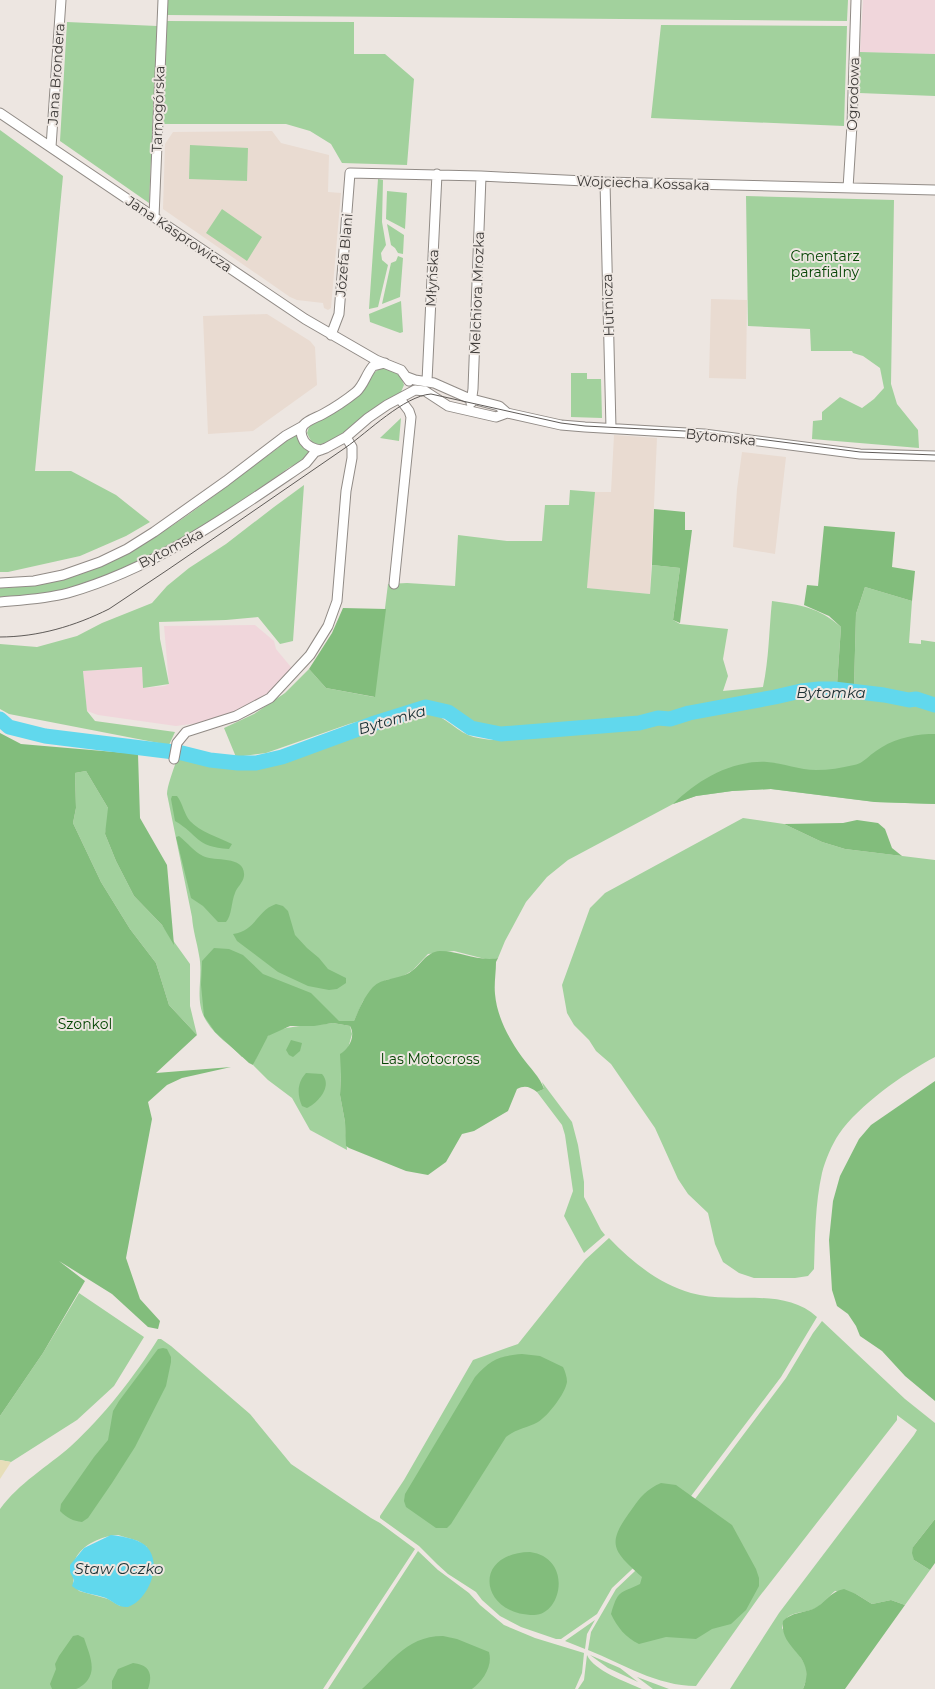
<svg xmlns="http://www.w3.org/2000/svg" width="935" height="1689" font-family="Montserrat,sans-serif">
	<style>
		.built { fill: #e9dbd1 }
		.industrial { fill: #f0d6db }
		.green { fill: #a2d19d; fill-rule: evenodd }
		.forest { fill: #82bd7c }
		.sand { fill: #e7deb9 }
		.water { fill: #61d8ed }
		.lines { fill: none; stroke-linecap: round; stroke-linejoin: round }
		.river { stroke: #61d8ed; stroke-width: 15 }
		.minor-casing { stroke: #918b86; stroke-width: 11 }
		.minor { stroke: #fff; stroke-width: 9 }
		.tram { stroke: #5f5b58; stroke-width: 1 }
		.labels { text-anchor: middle; stroke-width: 4; stroke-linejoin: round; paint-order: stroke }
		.street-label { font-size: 14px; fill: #3d3a38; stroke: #ede6e1 }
		.park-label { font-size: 14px; fill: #054503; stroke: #ede6e1 }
		.water-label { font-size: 15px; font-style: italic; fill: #192e32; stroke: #ede6e1 }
	</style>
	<rect width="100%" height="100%" fill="#ede6e1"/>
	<path class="built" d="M272,131L281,143L329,155L328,192L341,193L331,308L328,310L324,308L323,303L297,300L290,297L163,209L165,144L173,132Z
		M711,299L747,300L746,379L709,378Z
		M267,314L310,341L315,347L317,385L253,431L208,434L203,316Z
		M614,435L657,438L650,594L586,588L595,492H611Z
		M742,452L786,457L775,554L733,547L737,489Z"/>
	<path class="industrial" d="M863,0H935V54L860,52Z
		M255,625L274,641L276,649L291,667V671L271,691L251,706L199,723L176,726L98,715L87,711L83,671L143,667V688L165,686L169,684L164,626Z"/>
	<path class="green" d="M168,0H848L847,21L167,15Z
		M167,21L354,22V54H385L414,79L407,165L342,163L331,144L310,131L286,124H163Z
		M67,22L157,26L149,203L60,141Z
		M661,25L847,26L844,126L651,118Z
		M860,52L935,54V96L859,93Z
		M0,130L63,176L35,471H71L116,495L150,522L126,536L80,556L8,572H0Z
		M190,145L248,148L247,181L189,179Z
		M378,179L383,180L382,222L386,245L381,253L382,260L388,265L378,307L369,309Z
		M387,191L407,193L405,229L386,219Z
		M746,196L894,200L891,384L897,404L918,430L919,448L812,439L813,421L822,420V412L840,397L862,408L874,399L884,388L880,368L863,356L853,353L852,351H811L810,329L748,326Z
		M222,209L262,237L247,261L206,233Z
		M387,224L404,235L403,254L398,253L395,248L391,245Z
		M398,256L403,258L400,297L382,304L391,263L396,261Z
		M401,301L403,332L400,333L370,322L369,314Z
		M382,368L388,369L401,376L404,385L401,392C388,402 330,448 317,444C311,443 309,437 307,433L309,427C326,413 349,405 364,388C370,381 372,371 382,368Z
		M571,373H587V379H601L602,418L571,417Z
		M401,418L399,441L380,438Z
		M297,434L301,445L310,452C305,461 299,463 290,467C221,516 144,569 60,590C41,595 20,596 0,597V588C18,587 36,586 53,582C133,565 212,496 278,448L284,440Z
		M304,485L293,641L280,644L258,617L226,620L159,622L160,639L169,684L143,688L142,667L83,671L87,711L95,721L175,732L169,745L9,714L0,709V644L37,647L77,636L102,623L152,603L167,586L189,568L226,544L274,507Z
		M570,490L595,492L587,588L650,594L652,565L680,568L673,620L680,624L728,629L723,659L728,676L723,691L763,687C769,659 769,630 772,601C801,605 818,607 841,627L837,685L720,701L671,714L570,726L509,731L490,730L464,719L443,705L424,703L349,724L266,753L236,757L224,728L254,714L285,693L309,669L326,688L374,697L388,584L407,583L455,586L458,535L507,541H542L545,505H569Z
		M865,587L912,601L909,643L921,644V640L935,642V699L891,691L854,687L856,614Z
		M811,695L855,697L935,709V804L875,802L771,789L732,791L696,796L673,804L568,860L547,877L526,902L505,941L498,958L489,960L454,951L428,954L413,970L400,978L386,980L363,1001L354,1021H339L274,1027L242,1057C231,1045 216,1037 207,1022C193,1001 204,978 199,955C197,942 193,931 192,917L167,794C167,786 174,768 177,759L220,767L237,768L266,765L426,713C444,715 453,728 468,735C475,738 484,739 492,740L637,729Z
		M86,771L108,808L109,815L105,834L116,861L134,896L162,925L190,964V1006L197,1035L169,1005L156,963L130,929L101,882L73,823L76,808L75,773Z
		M743,818L784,824L822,842L845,849L935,860V1057C903,1074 859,1105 839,1134C832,1144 825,1161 822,1173C815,1204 815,1237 814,1269L808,1276L795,1278H754L739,1273L723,1262L715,1244L708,1213L688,1194L678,1179L655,1128L611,1064L596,1051L589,1040L574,1025L567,1013L562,985L590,908L605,893Z
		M333,1023L350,1026L352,1034L341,1074L340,1095L345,1122L347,1150L310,1130L292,1098L268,1080L253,1065C257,1057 261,1044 267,1037C278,1024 316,1026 333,1023Z
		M542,1082L572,1122L578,1145L584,1182V1197L601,1230L605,1235L584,1253L564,1216L573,1191L565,1135L562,1125L537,1092L544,1089Z
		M609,1238C632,1262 659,1284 691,1293C733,1305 783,1286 817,1317L781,1377L645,1557L612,1588L597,1614L561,1639H556L521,1627L500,1616L482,1600L476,1592L448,1574L437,1564L419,1546L380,1518V1516L404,1480L473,1360L518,1344L585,1260Z
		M79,1293L144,1337L114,1386L77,1420L11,1462L0,1460V1416L43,1353Z
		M822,1321L905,1399L935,1423V1519L913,1547L914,1560L930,1570L905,1605L891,1600L872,1604L856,1594L835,1591C829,1596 821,1606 814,1609C800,1614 785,1611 782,1628L806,1666L807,1678L803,1689H730L779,1613L914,1435L917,1430L897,1415V1420L759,1597L696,1686C657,1686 623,1664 588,1650L591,1632L616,1589L635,1571L695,1499L786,1378L813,1333Z
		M158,1339H161L171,1346L250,1414L291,1464L371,1518L380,1523L415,1549L323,1689H0V1509C19,1483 47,1467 71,1446C103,1417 135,1376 158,1339ZM118,1535L138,1541L147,1547L120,1606L108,1599L79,1591L73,1583C75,1576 72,1567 75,1560C82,1544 102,1536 118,1535Z
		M418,1551L438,1570L469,1593L480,1605L504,1625L535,1638L584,1653L582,1673L575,1689H328Z
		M595,1620L587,1634L585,1649L565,1641Z
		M587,1655C594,1671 627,1682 642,1689H578L584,1680Z
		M590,1655L620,1668L638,1682L608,1668Z
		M637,1677L669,1689H653Z"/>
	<path class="forest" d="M654,509L685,512V530H692L680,623L673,620L680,568L652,565Z
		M824,526L895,532L892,567L915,571L912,601L865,587L856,614L854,687L837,685L841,627L829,616L804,605L807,585L818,586Z
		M343,608L386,609L375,697L326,688L309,669L332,633Z
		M0,733L21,744L138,754L140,818L167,865L174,945L162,925L134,896L116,861L105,834L108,808L86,771L75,773L76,808L73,823L101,882L130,929L156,963L169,1005L197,1035L156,1073L231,1067L182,1078L167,1085L148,1102L152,1119L126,1258L140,1299L160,1321L158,1329L148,1327L112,1294L59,1261L85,1281L43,1353L0,1416Z
		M929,734H935V804L875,802L771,789L732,791L696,796L673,804C698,780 731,760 767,762C783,763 800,770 816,770C829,770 841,768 854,765C864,763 867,757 876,751C891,740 910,735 929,734Z
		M172,796H177C183,804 184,814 190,821C200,832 218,837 232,844L229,849C195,847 199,835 175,821L171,799Z
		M857,820L878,823L885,829L892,848L902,856L845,849L822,842L784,824L843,823Z
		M179,836C188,843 193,851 203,856C215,862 246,855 244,876C243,883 237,887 235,893C231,903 232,915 226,922H218L203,906L191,898L176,837Z
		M276,904L283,906L288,911L295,935L307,948L319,958L328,969L346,978V983L337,989L329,990L308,986L278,972L237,941L233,934C257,930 256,911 276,904Z
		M214,948L229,949L243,955L263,974L311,993L339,1021H354C359,1009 364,997 373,987C382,978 398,979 409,973C421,966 425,952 440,951C460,951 479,962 498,958L496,962C496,973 494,983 495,994C497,1017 509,1039 522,1057C530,1068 540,1077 544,1089L537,1092C530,1087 525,1085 517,1089L508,1111L474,1131L462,1134L446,1162L428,1175L406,1171L349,1148L346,1146L345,1122L340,1095L341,1074L340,1054C349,1049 356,1036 350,1026L333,1023L314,1026H290L268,1036L253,1065L249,1063L215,1032L204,1016L201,985L202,961Z
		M291,1040L302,1043L300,1051L293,1057L289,1055L286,1050Z
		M306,1073L322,1074C333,1086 318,1103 307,1108L302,1106C297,1094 297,1083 306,1073Z
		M935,1081V1401L905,1376L882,1351L860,1336L856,1326L848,1314L837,1306L832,1290L829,1240L833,1201L840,1176L859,1139L871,1125Z
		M163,1348L167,1349L171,1357V1362L166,1386L135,1447L112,1483L88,1518L82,1522C73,1521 67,1518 60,1511L61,1504L94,1457L108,1440L113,1411L119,1401L158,1349Z
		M522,1354L540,1356L563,1367C565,1371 567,1377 567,1382C565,1394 548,1416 538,1422C527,1428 516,1429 506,1437L451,1524L447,1528H436L406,1507L404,1501L405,1494L475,1377C491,1359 499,1356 522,1354Z
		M661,1483L676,1485L732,1525L756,1569L759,1578V1586L746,1610L731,1624L712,1629L696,1639L666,1637L639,1644C626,1638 617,1627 611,1614C618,1590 619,1594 640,1584L642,1577C612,1550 606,1544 632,1509C640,1497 647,1489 661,1483Z
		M935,1519V1563L930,1570L914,1560L912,1553L913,1547Z
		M530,1552C573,1558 562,1615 534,1615C480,1615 471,1553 530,1552Z
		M844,1589L856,1594L872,1604L891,1600L905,1605L845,1689H803C818,1654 779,1651 783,1621C792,1612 803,1613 813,1609C825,1604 829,1592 844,1589Z
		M78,1635L84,1638C89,1654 99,1672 83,1685C80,1687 79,1688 76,1689C69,1689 60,1689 52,1689L50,1684L56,1669L55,1664L59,1656L73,1636Z
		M443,1636L457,1639L489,1652C493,1666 483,1681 472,1689H362C389,1666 404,1636 443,1636Z
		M133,1663C150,1665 153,1674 148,1689H112V1681L118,1669Z"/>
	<path class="sand" d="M0,1460L11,1462L0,1479Z"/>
	<path class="water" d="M111,1535C121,1536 140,1539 147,1547C163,1565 148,1600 128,1607C119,1608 114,1602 106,1598C95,1594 81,1594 72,1586L74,1580L70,1572V1565L84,1548Z"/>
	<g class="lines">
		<path class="river" d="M0,719L9,727L45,736L182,753L210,760L238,763H256L282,757L372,724L426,707L448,712L471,728L501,734L639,723L658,718L670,719L689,713L775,697L801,691L819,689H834L884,695L909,700L916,699L935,705"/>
		<g class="minor-casing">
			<path id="minor" d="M0,113L305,319L376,360L401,370L409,381
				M51,147L61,0
				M605,182L611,428
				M848,188L852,125L856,0
				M154,217L163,0
				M331,335L339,314L350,173L481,176L605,182L935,190
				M407,377L415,380L434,383L468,398L499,406L507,413L561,425L585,427L704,434L860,454L935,456
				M427,381L437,174
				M471,403L473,389L481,176
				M321,450C314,449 308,447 304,441C294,423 312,420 323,414C334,408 346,400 356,392C364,385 366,374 373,366L385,363
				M0,583L34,581L63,575L100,562L127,549L154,532L226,481L285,436L303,426
				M394,584L411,417L409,411L400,399
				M0,602C23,600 45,599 68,593C156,568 232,513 306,463L315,452L326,448L346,437L368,418L387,405L415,390L425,391L448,406L496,417L507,413
				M174,759L177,743L186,732L236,716L270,698L310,655L328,626L337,601L346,491L352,458V447L346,437"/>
		</g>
		<use href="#minor" class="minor"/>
		<path class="tram" d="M0,637C38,637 75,626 109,609C188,557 266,502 345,448C368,432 404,396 431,394L561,423L585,426L704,432L860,452L935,455"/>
	</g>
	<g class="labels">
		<g class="street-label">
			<text transform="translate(56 74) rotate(-86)" y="5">Jana Brondera</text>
			<text transform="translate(853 94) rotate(-88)" y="5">Ogrodowa</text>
			<text transform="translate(158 109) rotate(-88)" y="5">Tarnogórska</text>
			<text transform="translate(643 183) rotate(2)" y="5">Wojciecha Kossaka</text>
			<text transform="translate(179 234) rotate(34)" y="5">Jana Kasprowicza</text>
			<text transform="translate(344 255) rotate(-85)" y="5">Józefa Blani</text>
			<text transform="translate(432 278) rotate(-87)" y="5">Młyńska</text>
			<text transform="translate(477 293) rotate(-88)" y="5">Melchiora Mrozka</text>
			<text transform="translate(608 305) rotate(-92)" y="5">Hutnicza</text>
			<text transform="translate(721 437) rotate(6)" y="5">Bytomska</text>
			<text transform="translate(171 548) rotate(-27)" y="5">Bytomska</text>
		</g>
		<g class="park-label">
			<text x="825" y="261">Cmentarz<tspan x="825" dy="16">parafialny</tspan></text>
			<text x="85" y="1029">Szonkol</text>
			<text x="430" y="1064">Las Motocross</text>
		</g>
		<g class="water-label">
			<text x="831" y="698">Bytomka</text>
			<text transform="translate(392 720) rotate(-16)" y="5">Bytomka</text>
			<text x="119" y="1574">Staw Oczko</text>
		</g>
	</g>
</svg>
